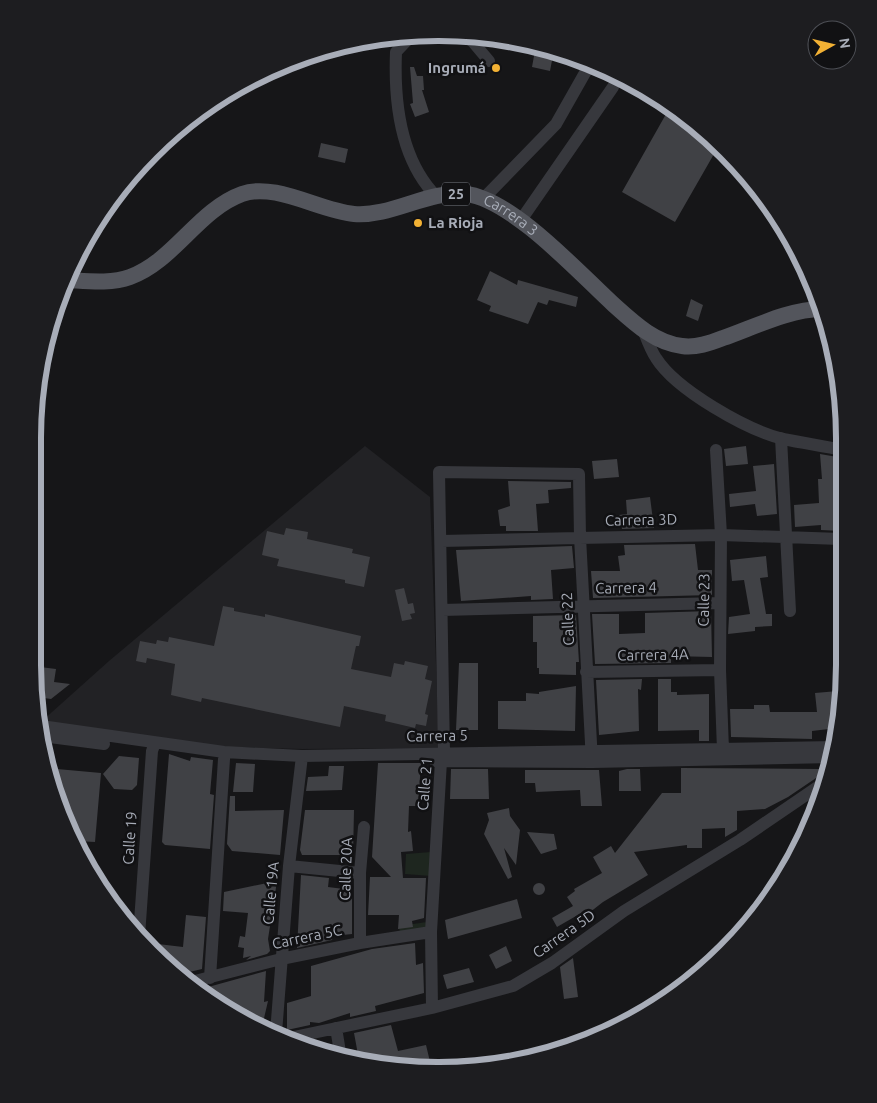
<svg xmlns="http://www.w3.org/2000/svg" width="877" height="1103" font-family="Ubuntu,sans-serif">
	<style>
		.built { fill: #222225 }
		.green { fill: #1e261f }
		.building { fill: #404145 }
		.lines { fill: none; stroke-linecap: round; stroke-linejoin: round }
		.minor { stroke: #37383d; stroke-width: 12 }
		.major { stroke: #53555c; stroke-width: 16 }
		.poi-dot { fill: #f2b134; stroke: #111113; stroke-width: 2 }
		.labels { text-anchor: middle; stroke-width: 5; stroke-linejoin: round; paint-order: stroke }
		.shield { fill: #111113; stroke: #7b7e86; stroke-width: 1 }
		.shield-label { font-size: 14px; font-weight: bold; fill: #a8adb8 }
		.poi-label { font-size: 15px; font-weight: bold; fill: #a8adb8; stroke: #111113; text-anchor: end }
		.street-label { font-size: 15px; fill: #a8adb8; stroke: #111113 }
		.rim { fill: none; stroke: #a8adb8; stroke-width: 6 }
	</style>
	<rect width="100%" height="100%" fill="#161618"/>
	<path class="built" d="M365,446L430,497L439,748L302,749L224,747L42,721L109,661Z"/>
	<path class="green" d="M431,852L432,876L427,929L400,934L399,926L427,922L431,876L405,874L406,854Z"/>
	<path class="building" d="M536,45L554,50L550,71L532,67Z
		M410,67H414L417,76H423L424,90H422L429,112L415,117L410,104L413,103Z
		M670,107L686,117L718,147L675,222L622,192Z
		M321,143L348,149L345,163L318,157Z
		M490,271L517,285L518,280L578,297L576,307L549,300L547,305L538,302L528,324L489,311L491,306L477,300Z
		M691,299L703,305L698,321L686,316Z
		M746,446L748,464L726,466L724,449Z
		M820,454L843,458L841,531L821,530V525L795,527L794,505L819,503L818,479H822Z
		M617,459L619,477L594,479L592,461Z
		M774,464L777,514L757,516L755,504L730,507L729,494L756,491L753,466Z
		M508,481L571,482V488L548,490L549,503L536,504L538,531H506V526H500L498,510L510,506Z
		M650,497L654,528L622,529L619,515L627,514L626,500Z
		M286,528L308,532L307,539L353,549L352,553L370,557L364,587L345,583V580L277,566L279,559L262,555L267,531L284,535Z
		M695,544L698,570H712V595L593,598L591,571H620L618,556L625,555L624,545Z
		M572,546L574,568L551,570L553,599L531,600V596L461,601L456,550Z
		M766,556L768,577L760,578L766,614H772V626L755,627V631L728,634L729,617L750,614L744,580L732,581L730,560Z
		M404,588L408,604L413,603L415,613L410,614L412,619L402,621L395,590Z
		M223,606L234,608V611L265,617V614L361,636L359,646H356L351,669L391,677L394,663L404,665L405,661L428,666L425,679L432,681L425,714L428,715L426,726L416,724L415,728L385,721L386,715L344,706L340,727L202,698L201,702L171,695L175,664L147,658L146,663L136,661L140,641L156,644L157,640L168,642L169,637L214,646Z
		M711,611L712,657L671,656V663L595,664L592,614H619V634L645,633V613Z
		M576,615L579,662H576V675L539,674V668H537V642H533V616Z
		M459,663H478V730H456Z
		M40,667L56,669L54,682L70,684L51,699L37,697Z
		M642,679L641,690L638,689L639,731L599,735L596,680Z
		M658,679H671V692H677V695L709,694V741H699V730L658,731Z
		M576,686L575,731L498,729V701H526V693L539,694V692Z
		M838,691L837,728L812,731V739L731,737L730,709H754V705H769L770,712H817L815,693Z
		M169,754L190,761L191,757L213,760L210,794L214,795L210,849L165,845L162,842Z
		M119,756L139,758L137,785L132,790L114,789L103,774Z
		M236,763L255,764L253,792H233Z
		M378,763H421L418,806H409L408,832L411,831L413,851L401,852L403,878H426L424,918L412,921L413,927L398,929L399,915H368L370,877H391L372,857Z
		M329,766H344L342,790L306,791L308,777L328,776Z
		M46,768L101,773L95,842L76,841Z
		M681,768L819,769V776L788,797L765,809L737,811V830L725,837V828L702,829V848H687V845L634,852L648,875L603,902L585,916L583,912L557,927L552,918L573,906L567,897L575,891L574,889L602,873L593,857L611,846L615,853L662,793H681Z
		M451,769H488L489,799H450Z
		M627,769H640L641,791H619V771Z
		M525,770H599L602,806H581L580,790L536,792L535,783H525Z
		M230,796H235V811L284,810L280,855L232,851L227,844Z
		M509,808L510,816L520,830L516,865L504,848L512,877L508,879L484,834L489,820L487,813Z
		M305,810H354L353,855H302L300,850Z
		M527,832L554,834L557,849L541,854Z
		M301,875L329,878L328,887L352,890V934L333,936L332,940L297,948Z
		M277,881L268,939L270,951L267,954L246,960L251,956L243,958L244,948L238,947L240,936L245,937L248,913L223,911L224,892Z
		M533 889a6 6 0 1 1 12 0a6 6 0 1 1-12 0Z
		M517,899L522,918L448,939L445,920Z
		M186,915L206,917L202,969L181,974L157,956L158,944L183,947Z
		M415,943L416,965L423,963L424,993L375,1006L376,1011L350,1017V1013L319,1023L310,1022V1025L287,1030V1003L311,996V966L372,949Z
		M506,946L512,961L496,969L489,955Z
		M573,958L578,997L564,999L560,967Z
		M469,968L474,982L447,989L443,975Z
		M266,971L264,1002L268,1001L262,1027L235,1016L201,989Z
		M391,1025L398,1051L426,1045L432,1070L359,1060L354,1033Z"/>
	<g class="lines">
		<path class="minor" d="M462,34L473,42L489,61
			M412,35L396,52C394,101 400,160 437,197
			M484,198L556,124L590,64
			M521,220L613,87
			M642,327C646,337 650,349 656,358C676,390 747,430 783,439C803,443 823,446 843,450
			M781,438L790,611
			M716,450L721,535L720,670L723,750
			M441,541L721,535L841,539
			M442,610L720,603
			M586,672L720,670
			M41,726L224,752L302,756L836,747
			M42,736L104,744
			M435,761L592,762L833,757
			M289,866L360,873
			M139,936L152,751L155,743
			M360,943V873L364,827
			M210,978L224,759
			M191,982L281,959L360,943L431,932
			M432,1008L431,932L441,761L444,752L439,472L579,474L580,537L592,762
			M336,1028L341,1058
			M276,1033L289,866L302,756
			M289,1038L432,1008L513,986L552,963L624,911L740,840L825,782"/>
		<path class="major" id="s1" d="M67,280C87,281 111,284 130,277C174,261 198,210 242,194C275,182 320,211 354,214C392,217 428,190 466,194C512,199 580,274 614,305C634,323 655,343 682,346C696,348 710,343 723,338C752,328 790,309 821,309"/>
	</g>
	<g class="poi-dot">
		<circle cx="496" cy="68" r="5"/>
		<circle cx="418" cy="223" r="5"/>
	</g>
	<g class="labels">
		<rect class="shield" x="442" y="182.5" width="28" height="23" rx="4"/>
		<g class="shield-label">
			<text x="456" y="199">25</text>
		</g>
		<g class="poi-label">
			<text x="486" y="73">Ingrumá</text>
			<text x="428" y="228" text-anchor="start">La Rioja</text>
		</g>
		<g class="street-label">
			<text dy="5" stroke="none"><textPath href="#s1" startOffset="484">Carrera 3</textPath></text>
			<text transform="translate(641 520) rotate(-1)" y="5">Carrera 3D</text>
			<text transform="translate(626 588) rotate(-1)" y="5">Carrera 4</text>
			<text transform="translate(704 600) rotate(-89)" y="5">Calle 23</text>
			<text transform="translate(568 619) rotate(-92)" y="5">Calle 22</text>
			<text transform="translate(653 655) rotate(-1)" y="5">Carrera 4A</text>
			<text transform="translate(437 736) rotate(-1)" y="5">Carrera 5</text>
			<text transform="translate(425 784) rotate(-85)" y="5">Calle 21</text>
			<text transform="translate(130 838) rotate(-86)" y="5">Calle 19</text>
			<text transform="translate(346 869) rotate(-88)" y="5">Calle 20A</text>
			<text transform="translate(271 893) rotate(-85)" y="5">Calle 19A</text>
			<text transform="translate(564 934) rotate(-35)" y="5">Carrera 5D</text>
			<text transform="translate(307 937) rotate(-12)" y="5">Carrera 5C</text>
		</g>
	</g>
	<path d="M0 0H877V1103H0ZM438 41H439A397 397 0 0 1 836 438V665A397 397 0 0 1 439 1062H438A397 397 0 0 1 41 665V438A397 397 0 0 1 438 41Z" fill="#1d1d20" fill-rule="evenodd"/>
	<path class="rim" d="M438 41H439A397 397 0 0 1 836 438V665A397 397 0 0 1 439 1062H438A397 397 0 0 1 41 665V438A397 397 0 0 1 438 41Z"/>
	<g transform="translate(832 45) rotate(82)"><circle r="24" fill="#111113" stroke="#4d4f55"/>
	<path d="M0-4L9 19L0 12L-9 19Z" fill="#f2b134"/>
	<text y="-8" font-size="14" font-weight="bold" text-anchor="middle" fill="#a8adb8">N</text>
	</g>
</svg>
